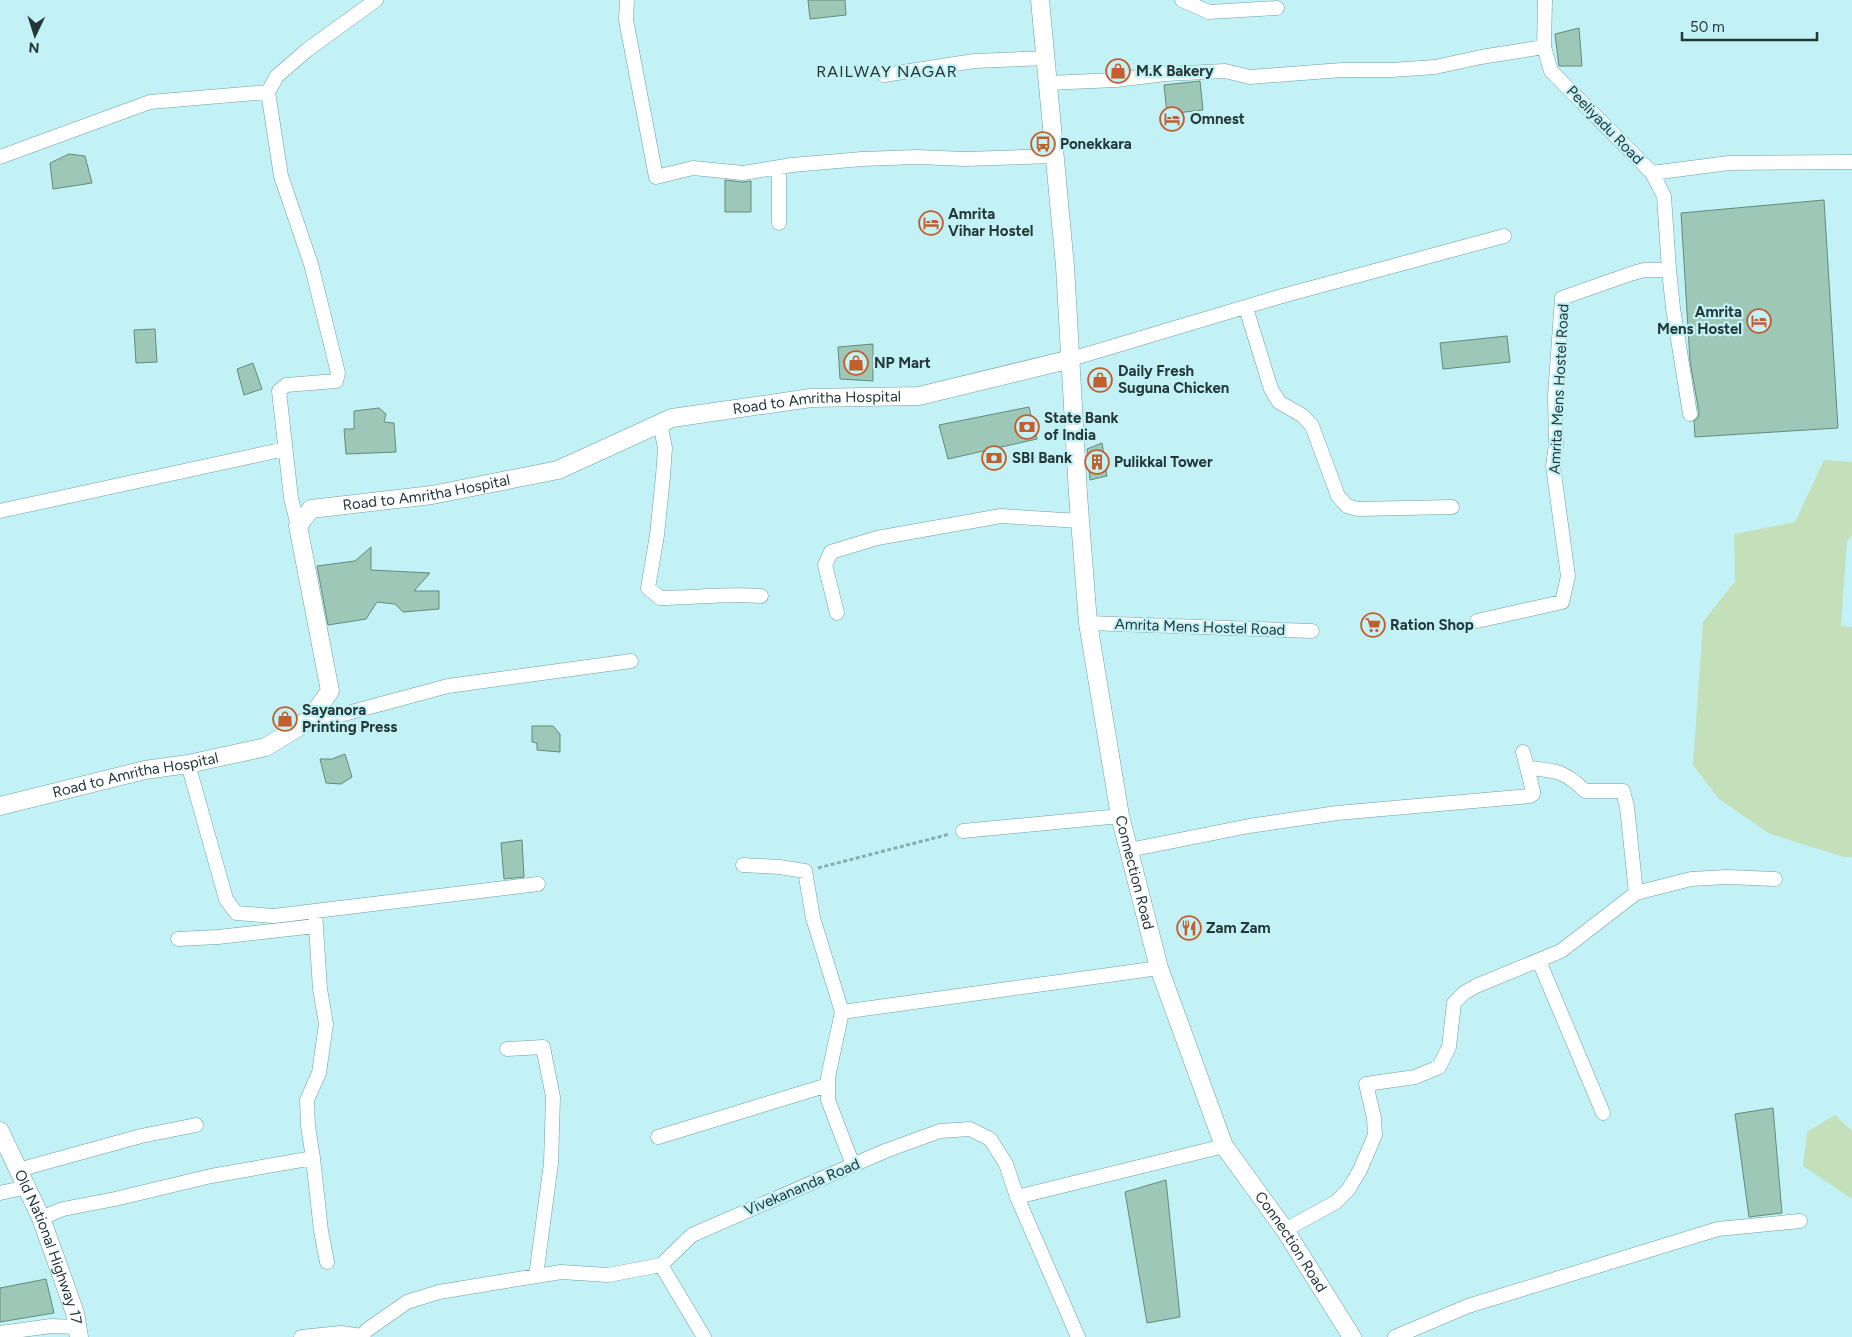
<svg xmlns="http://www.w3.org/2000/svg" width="1852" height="1337" font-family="Figtree,sans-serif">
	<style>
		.green { fill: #c4e0bb }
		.building { fill: #9dc7b7; stroke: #638b7c }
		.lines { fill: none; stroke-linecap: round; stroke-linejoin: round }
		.minor-casing { stroke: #709ea1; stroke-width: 15 }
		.tertiary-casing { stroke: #709ea1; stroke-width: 19 }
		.path { stroke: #88aeb0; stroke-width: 3; stroke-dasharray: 4 2.5; stroke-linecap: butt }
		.minor { stroke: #fff; stroke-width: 14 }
		.tertiary { stroke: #fff; stroke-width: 18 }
		.labels { text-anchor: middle; stroke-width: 4.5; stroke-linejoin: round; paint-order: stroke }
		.poi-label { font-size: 15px; font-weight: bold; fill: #243739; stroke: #c2f2f5; text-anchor: start }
		.street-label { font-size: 15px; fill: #243739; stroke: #c2f2f5 }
		.neighbourhood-label { font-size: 16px; letter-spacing: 1px; fill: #243739; stroke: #c2f2f5 }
	</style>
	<rect width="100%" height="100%" fill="#c2f2f5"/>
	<path class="green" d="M1824,460L1852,462V535L1847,541L1841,626L1852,627V857H1844L1770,834L1719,799L1693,765L1703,622L1735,581L1734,534L1795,522Z
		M1835,1115L1852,1131V1199L1803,1166L1807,1132Z"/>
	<path class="building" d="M808,0H845L846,15L810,19Z
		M1579,28L1582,66H1559L1555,34Z
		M1200,81L1203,110L1167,114L1164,85Z
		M69,154L85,156L92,183L53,189L50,163Z
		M725,180L742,182L751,181V212H725Z
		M1824,200L1838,428L1695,437L1694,421L1698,418L1699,413L1690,361L1681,213Z
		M155,329L157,362L136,363L134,330Z
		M1507,336L1510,362L1443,369L1440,343Z
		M873,344V381L840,379L838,347Z
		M253,363L262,389L244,395L237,369Z
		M1029,407L1037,439L948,459L939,425Z
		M379,408L386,414L384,422L394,423L396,452L346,454L344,429H354V411Z
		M1102,443L1107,476L1090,480L1087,449Z
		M371,547V570L430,573L414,591H439V609L403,612L395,604L377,602L366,619L328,625L317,566L355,561Z
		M532,726H553L560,734V752L537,750V743L532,742Z
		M345,754L352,777L341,784L326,783L320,759H332Z
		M522,840L524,877L504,879L501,843Z
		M1773,1108L1782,1213L1749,1217L1735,1114Z
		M1166,1180L1180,1317L1147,1323L1125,1192Z
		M46,1279L54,1313L0,1322V1288Z"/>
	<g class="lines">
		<g class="minor-casing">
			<path id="minor" d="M627,0L626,20L656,177L693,168L743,173L792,165L862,159L917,157L965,159L1055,156
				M1182,0L1209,12L1277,8
				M1545,0L1544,47L1551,71L1652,173L1729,163L1852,162
				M884,75L974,61L1046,58
				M1048,83L1116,80L1165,74L1225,71L1250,77L1342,70H1392L1435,67L1481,57L1544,47
				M0,157L150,102L268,92
				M779,167V223
				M1669,270L1673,308L1690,414
				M1246,308L1271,389L1279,402L1303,416L1312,426L1338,496L1347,506L1358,509L1452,507
				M1071,359L1282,296L1504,236
				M660,423L665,448L663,476L657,535L648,588L660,598C693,598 727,593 761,596
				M0,511L285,449
				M298,526L291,498L279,391L286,385L336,381L338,373L311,264L281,176L268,92L277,76L307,50L376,0
				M837,613L825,565L831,552L877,538L1001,516L1080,521
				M1477,621L1562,602L1568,576L1553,466L1556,445L1555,395L1562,298L1630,274L1644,270H1669L1664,196L1652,173
				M1088,623L1312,631
				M303,725L448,686L631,661
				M188,764L226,899L236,913L274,916L538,884
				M1527,768C1555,770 1565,771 1585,791H1623L1627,807L1636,893
				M963,831L1120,816
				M1129,850L1249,826L1337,813L1530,796L1533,794V791L1523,752
				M743,865L779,867L805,871L813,918L842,1012L828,1077V1100L853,1165
				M178,939L218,937L316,926
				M1539,961L1603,1113
				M842,1012L1159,968
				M507,1049L543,1047L553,1097L551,1163L536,1276
				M658,1137L828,1085
				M313,1158L308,1126L307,1100L319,1073L326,1024L320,989L315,912
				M18,1170L141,1136L196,1125
				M0,1193L27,1187
				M1017,1197L1078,1337
				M41,1218L63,1209L115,1199L211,1176L313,1158L321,1231L327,1262
				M1285,1230L1336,1202L1348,1190L1360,1170L1375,1135L1374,1118L1366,1084L1415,1077L1439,1067L1449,1047L1454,1003L1464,993L1476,986L1561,951L1636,893L1691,879L1727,877L1775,879
				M661,1265L704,1337
				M0,1333L51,1326L77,1327
				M301,1337L341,1333L362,1336
				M361,1337L367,1330L407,1302L439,1292L561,1272L608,1275L661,1265L692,1235L885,1151L940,1131L970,1129L990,1139L1006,1164L1017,1197L1224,1146
				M1395,1337L1468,1306L1718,1229L1800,1221"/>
		</g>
		<g class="tertiary-casing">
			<g id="tertiary">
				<path id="s1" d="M1040,0L1065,266L1078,494L1088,623L1120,816L1159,968L1224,1146L1285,1230L1352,1337"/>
				<path id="s2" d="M0,806L145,770L188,764L266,747L300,726L313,715L330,691L298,526L311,509L432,495L558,470L672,418L811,398L919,396L1071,359"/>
				<path id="s3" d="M0,1131L41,1218L75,1313L79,1337"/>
			</g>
		</g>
		<path class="path" d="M818,868L950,834"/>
		<use href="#minor" class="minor"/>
		<use href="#tertiary" class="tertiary"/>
	</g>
	<defs>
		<g id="shop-ring" transform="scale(1.25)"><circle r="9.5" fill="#c2f2f5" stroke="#c45e2e" stroke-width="1.5"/><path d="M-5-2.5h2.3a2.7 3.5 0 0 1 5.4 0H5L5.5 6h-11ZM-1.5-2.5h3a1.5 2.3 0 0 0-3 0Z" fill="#c45e2e"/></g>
		<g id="hotel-ring" transform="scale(1.25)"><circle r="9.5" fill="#c2f2f5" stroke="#c45e2e" stroke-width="1.5"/><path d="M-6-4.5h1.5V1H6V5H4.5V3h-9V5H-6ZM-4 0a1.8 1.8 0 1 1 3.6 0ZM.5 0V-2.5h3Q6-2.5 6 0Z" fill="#c45e2e"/></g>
		<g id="bus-ring" transform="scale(1.25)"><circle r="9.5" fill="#c2f2f5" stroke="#c45e2e" stroke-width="1.5"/><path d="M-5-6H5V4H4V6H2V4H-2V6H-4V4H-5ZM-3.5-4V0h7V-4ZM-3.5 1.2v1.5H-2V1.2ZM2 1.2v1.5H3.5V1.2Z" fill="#c45e2e"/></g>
		<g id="bank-ring" transform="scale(1.25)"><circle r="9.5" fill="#c2f2f5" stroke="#c45e2e" stroke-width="1.5"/><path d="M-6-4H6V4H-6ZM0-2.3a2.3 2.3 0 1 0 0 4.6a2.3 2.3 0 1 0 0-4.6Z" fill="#c45e2e"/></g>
		<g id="building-ring" transform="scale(1.25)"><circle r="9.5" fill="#c2f2f5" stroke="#c45e2e" stroke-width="1.5"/><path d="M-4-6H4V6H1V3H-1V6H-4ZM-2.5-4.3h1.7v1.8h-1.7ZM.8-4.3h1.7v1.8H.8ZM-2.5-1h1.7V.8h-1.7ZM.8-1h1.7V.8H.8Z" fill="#c45e2e"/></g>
		<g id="supermarket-ring" transform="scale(1.25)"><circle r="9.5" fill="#c2f2f5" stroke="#c45e2e" stroke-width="1.5"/><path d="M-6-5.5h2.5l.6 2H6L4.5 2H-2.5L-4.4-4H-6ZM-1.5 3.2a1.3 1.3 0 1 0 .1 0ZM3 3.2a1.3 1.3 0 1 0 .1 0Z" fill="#c45e2e"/></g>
		<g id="restaurant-ring" transform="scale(1.25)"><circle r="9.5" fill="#c2f2f5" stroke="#c45e2e" stroke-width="1.5"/><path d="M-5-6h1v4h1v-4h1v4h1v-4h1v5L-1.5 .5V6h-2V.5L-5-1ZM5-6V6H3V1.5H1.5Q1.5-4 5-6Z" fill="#c45e2e"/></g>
	</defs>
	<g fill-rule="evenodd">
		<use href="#shop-ring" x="1118" y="71"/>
		<use href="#hotel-ring" x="1172" y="119"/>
		<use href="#bus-ring" x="1043" y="144"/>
		<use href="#hotel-ring" x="931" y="223"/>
		<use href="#hotel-ring" x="1759" y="321"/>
		<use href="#shop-ring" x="856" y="363"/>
		<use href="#shop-ring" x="1100" y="380"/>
		<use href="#bank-ring" x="1027" y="427"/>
		<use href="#bank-ring" x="994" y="458"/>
		<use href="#building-ring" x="1097" y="462"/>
		<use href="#supermarket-ring" x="1373" y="625"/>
		<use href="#shop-ring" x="285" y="719"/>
		<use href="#restaurant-ring" x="1189" y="928"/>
	</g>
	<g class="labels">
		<g class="poi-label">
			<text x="1136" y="76">M.K Bakery</text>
			<text x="1190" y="124">Omnest</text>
			<text x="1060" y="149">Ponekkara</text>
			<text x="948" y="219">Amrita<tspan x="948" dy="17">Vihar Hostel</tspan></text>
			<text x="1742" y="317" text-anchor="end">Amrita<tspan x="1742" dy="17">Mens Hostel</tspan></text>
			<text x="874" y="368">NP Mart</text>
			<text x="1118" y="376">Daily Fresh<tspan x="1118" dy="17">Suguna Chicken</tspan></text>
			<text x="1044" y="423">State Bank<tspan x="1044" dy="17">of India</tspan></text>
			<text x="1012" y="463">SBI Bank</text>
			<text x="1114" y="467">Pulikkal Tower</text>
			<text x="1390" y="630">Ration Shop</text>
			<text x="302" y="715">Sayanora<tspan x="302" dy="17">Printing Press</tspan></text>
			<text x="1206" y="933">Zam Zam</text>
		</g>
		<g class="street-label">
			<text transform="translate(1605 125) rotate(46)" y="5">Peeliyadu Road</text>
			<text transform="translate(1559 389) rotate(-87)" y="5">Amrita Mens Hostel Road</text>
			<text dy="5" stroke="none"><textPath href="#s2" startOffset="1070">Road to Amritha Hospital</textPath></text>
			<text dy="5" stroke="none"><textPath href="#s2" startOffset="665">Road to Amritha Hospital</textPath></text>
			<text transform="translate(1200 627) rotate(2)" y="5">Amrita Mens Hostel Road</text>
			<text dy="5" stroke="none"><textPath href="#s2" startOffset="139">Road to Amritha Hospital</textPath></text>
			<text dy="5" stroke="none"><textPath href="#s1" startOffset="879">Connection Road</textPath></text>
			<text transform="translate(802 1187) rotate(-23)" y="5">Vivekananda Road</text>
			<text dy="5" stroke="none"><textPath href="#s1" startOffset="1284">Connection Road</textPath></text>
			<text dy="5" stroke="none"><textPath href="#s3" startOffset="126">Old National Highway 17</textPath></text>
		</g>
		<g class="neighbourhood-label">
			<text x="887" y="77">RAILWAY NAGAR</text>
		</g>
	</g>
	<g transform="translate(35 35) rotate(184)" stroke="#c2f2f5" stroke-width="4" paint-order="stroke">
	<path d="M0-4L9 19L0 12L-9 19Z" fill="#243739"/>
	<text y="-8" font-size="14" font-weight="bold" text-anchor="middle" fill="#243739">N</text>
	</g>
	<path d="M1682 32v8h135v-8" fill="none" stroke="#243739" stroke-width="2.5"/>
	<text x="1690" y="32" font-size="15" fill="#243739" stroke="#c2f2f5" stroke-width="4" paint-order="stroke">50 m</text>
</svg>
